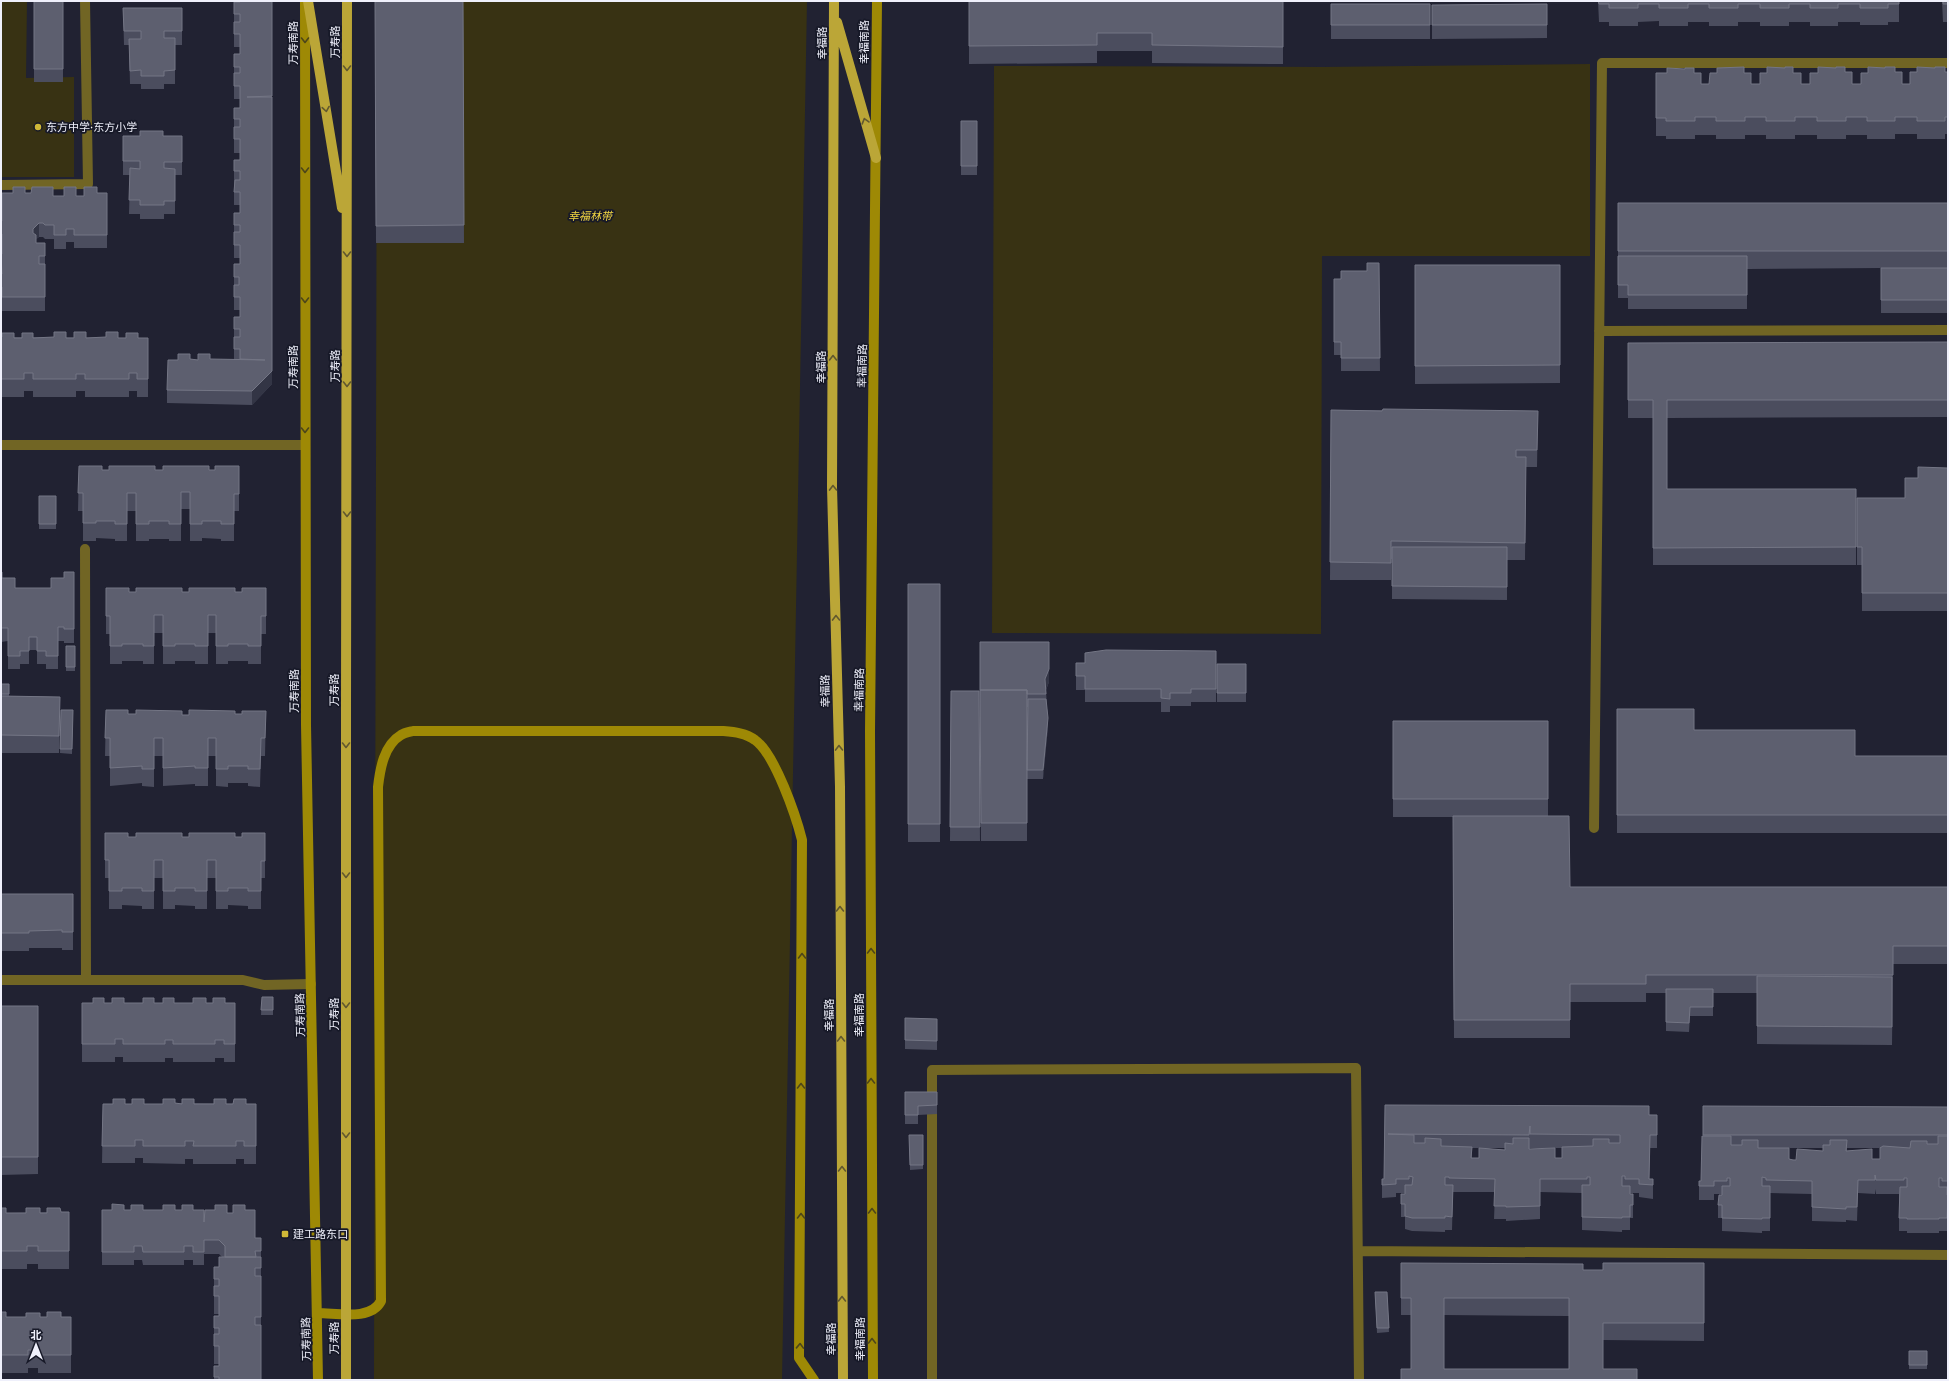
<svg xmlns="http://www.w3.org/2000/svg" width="1949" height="1381" font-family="'Libre Baskerville','Noto Sans SC',serif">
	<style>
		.green { fill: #383213 }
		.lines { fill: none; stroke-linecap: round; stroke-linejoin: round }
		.minor { stroke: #716524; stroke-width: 10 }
		.tertiary { stroke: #716524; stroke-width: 10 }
		.secondary { stroke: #9e8905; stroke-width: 10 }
		.primary { stroke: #bba637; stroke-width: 10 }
		.primary-bridge { stroke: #bba637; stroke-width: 10 }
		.wall { fill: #4b4d5e; fill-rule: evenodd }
		.shaded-wall { fill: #333545 }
		.building { fill: #5d5f6f; stroke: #747685; fill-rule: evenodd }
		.oneway { stroke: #4d461a }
		.oneway2 { stroke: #61582f }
		.poi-dot { fill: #cfb837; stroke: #171928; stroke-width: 1.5 }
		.labels { text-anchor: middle; stroke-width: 3.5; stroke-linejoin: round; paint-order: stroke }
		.street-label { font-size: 11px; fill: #eff0fb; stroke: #171928 }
		.poi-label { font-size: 11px; fill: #eff0fb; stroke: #171928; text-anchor: start }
		.park-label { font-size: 11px; font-style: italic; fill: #f0d542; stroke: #171928 }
	</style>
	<rect width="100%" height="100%" fill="#212232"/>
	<path class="green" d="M1,1H27L26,78L74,77V177H1Z
		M377,1H807L782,1380H374Z
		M1590,64V256H1322L1321,634L992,633L994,66L1323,67Z"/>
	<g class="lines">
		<path class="minor" d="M1,185L88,184L85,1
			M1599,331L1948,330
			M85,549L86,980
			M1594,828L1602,63H1948
			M1,980H243L264,985L311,984
			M1359,1251L1948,1255
			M932,1380V1070L1356,1068L1359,1380"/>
		<path class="tertiary" d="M1,445H305"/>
		<path class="secondary" d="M305,1L306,725L318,1380
			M318,1313C337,1313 371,1321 381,1301L378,787C380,769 384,745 401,735C404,733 409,732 413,731H723C734,732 746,733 755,740C775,754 796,816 802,840L799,1358L814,1380
			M873,1380L870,731L877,1"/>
		<path class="primary" d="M308,1L342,208
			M834,1L832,487L840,787L843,1380
			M837,22L876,158
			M346,706L347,1"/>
		<path class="primary-bridge" d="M346,1380V706"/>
	</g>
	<path class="wall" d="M34,1H63V82H34Z
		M272,1V384L252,405L167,403V390L190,359L198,360L210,359H234V317H240V310H234V264H240V258H234V213H240V205H234V160H240V153H234V108H240V99H234V54H240V47H234V2Z
		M375,1H463L464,243H376Z
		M969,1H1283V64L1152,63V51H1097V63L969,64Z
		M1598,1H1899V22H1888V25H1860V22H1838V26H1810V22H1789V26H1760V22H1738V26H1709V22H1688V26H1659V21L1638,22V26H1609V22H1599Z
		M1942,1H1948V22H1943Z
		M1331,4H1430V39H1331Z
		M1547,4V38L1432,39V5Z
		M123,8H182V45H175V84H164V89H141V84H130L129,45H124Z
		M1845,72L1852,84H1861L1895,72L1902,84H1910L1945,72H1948V134H1945V139H1917V134H1895V139H1867V135H1846V139H1817V135H1795V139H1766V135H1745V139H1716V135H1695V139H1666V136H1656V73L1701,84H1709L1744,73L1751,84H1760L1793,73L1801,84H1810Z
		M961,121H977V175H961Z
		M123,136H182V175H175V214H164V219H140V214H129L130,175H123Z
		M25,193L53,196H84L107,193V248H74V242H66V249H54V239H45L43,237H39L36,239V243H45V311H2V300H1V254H2V247H1V221H2Z
		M1618,203H1948V313H1881V268L1747,269V309H1628V298H1618Z
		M1379,263L1380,371H1341V355H1334V279H1341L1367,271Z
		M1415,265H1560V383L1415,384Z
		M1,337L148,338V397H137V391H129V397H85V391H76V397H33V391H24V397H1Z
		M1948,342V417L1667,418V489H1856V565H1653V418H1628V343Z
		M1331,410L1538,411L1537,467H1526L1525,560H1507V600L1392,599V559H1391V580H1330Z
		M79,466L102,470H215L239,466V511H234V541H221V539L202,538V541H190V509H181V541H169V539H149V541H136V511H127V541H115V539L96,538V541H83V511H78Z
		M1948,468V611H1862V565H1857V498H1905L1918,478Z
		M39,496H56V529H39Z
		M1,572L2,578L15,588H51L64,578L74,572V643H64V641H58V669H46V664H37V650H29V664H20V669H8V641L1,642Z
		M908,584H940V842H908Z
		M106,588L129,592H242L266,588V634H261V664H248V661H228V664H216V633H208V664H195V661H175V664H163V633H154V664H143V661H122V664H110V634H106Z
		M980,642L1049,682L1046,690L1048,727L1043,779H1027L1028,707H1027V841H981Z
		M66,646H75V671H66Z
		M1216,651V702H1191V706H1170V712H1161V702H1085V690H1076V663H1085Z
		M1217,664H1246V702H1217Z
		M1,684H9V696L60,697L59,753H1Z
		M951,691H979L980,841H950Z
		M1617,709L1694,730L1855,756H1948V833H1617Z
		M61,710H73L72,754L60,753Z
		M106,710L128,714L182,715L242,714L266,711L265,756H261L260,787L248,786V783H228V787L216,786V756H208V786H195V784L163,786V756H154V787L142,786V783L110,786V756H105Z
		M1393,721H1548V816L1570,887H1948V964H1893L1892,1045L1757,1044V993H1713V1016H1690L1689,1032L1666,1031V993H1646V1002H1570V1038H1454L1453,817H1393Z
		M105,833L128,837H242L265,833V878H261V909H248V906L228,905V909H216V878H207V909H195V906L175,905V909H163V878H154V909H142V906L122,905V909H109V878H105Z
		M1,894H73V950H62V948H29V951H1Z
		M262,997H273V1015H261Z
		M82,1003H235V1062H224V1058H215V1062H173V1058H165V1062H123V1057H115V1062H82Z
		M1,1006H38V1174L1,1175Z
		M905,1018L937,1019V1050L905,1049Z
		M905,1092H937V1114L918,1115V1124H905Z
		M175,1103L256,1104V1164H244V1159H236V1164H193V1159H185V1164L143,1163V1158H135V1163H102L103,1104H163Z
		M1385,1105L1657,1115V1148H1650L1649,1179H1653V1199L1639,1197V1193H1630V1194H1633V1218H1630V1230H1622V1232L1582,1230V1193L1540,1192V1219L1506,1221V1219H1494L1495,1192H1453L1452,1230H1445V1232L1412,1231L1405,1229V1217H1401V1194H1405V1193H1396V1197L1382,1198V1179H1384ZM1472,1148H1479V1158H1472ZM1482,1148H1505V1150ZM1530,1148H1562V1158H1555L1529,1149Z
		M1703,1106L1948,1107V1194H1947L1948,1195V1218H1947V1231H1939V1233H1907V1231H1899V1194H1876L1875,1189V1194L1858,1193L1857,1221L1846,1220V1222L1812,1221V1194L1770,1193V1231H1762V1233L1722,1231V1218H1718V1205L1722,1194H1714V1200H1699V1186L1701,1181L1703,1136ZM1789,1148H1823V1151L1796,1160L1789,1159ZM1847,1148H1880V1159H1872L1847,1151Z
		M909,1135H923V1169L910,1170Z
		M1,1208L6,1213L69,1212V1269H38V1264H27V1269H1Z
		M102,1210H193L204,1222L227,1213H233L245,1210L255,1238H261V1380H214V1366H219V1364H214V1316H219V1314H214V1267H219L222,1257L219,1254H204V1265H193V1260H184V1265H143L142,1260H134V1265H102Z
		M1401,1263L1583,1270H1603L1704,1263V1341L1603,1340V1369H1411V1315H1401ZM1444,1315L1569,1316V1369H1444Z
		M1375,1292H1387L1389,1332L1377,1333Z
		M1,1312L6,1317H71V1373H38V1368H28V1373H1Z
		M1909,1351H1927V1369H1909Z"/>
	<path class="shaded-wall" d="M39,223V237L33,242V229Z
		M272,371V384L252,405V391Z
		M1049,669V682L1045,692V679Z
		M1048,718V727L1043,779V770Z"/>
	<path class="building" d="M34,1H63V69H34Z
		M240,1H272V96L247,97H272V371L252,391L167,390L168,360H178V354H190V359L198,360V354H210V359L265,360L240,359V349H234V337H240V329H234V317H240V297H234V285H239V277H234V264H240V245H234V232H240V225H234V213H240V192H234L235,180H240V171H234V160H240V139H234V127H240V119H234V108H240V86H234V73H240V67H234V54H240V34H234V22H240V14H234V2H240Z
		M375,1H463L464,225L376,226Z
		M969,1H1283V47L1152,45V33H1097V45L969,46Z
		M1598,1H1899V4H1888V8H1860V4H1838V8H1810V4H1789V8H1760V4H1738V8H1709V4H1688V8H1659V4H1638V8H1609V4H1599Z
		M1943,1H1948V4H1943Z
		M1331,4H1430V25H1331Z
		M1547,4V25H1432V5Z
		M123,8H182V31H164V38H175V70L164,71V76H141V70L130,71L129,39H141V31H124Z
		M1744,67V73H1751V84H1760V73H1767V67L1785,68V67H1793V73H1801V84H1810V73H1818V67L1836,68V67H1845V72H1852V84H1861V73H1868V67L1885,68V67H1895V72H1902V84H1910V72H1917V67L1935,68V67H1945V72H1948V117H1945V121H1917V117H1895V121H1867V117H1846V121H1817V117H1795V121H1766V117H1745V121H1716V117H1695V121H1666V118H1656V73H1667V68L1685,69V68H1694V73H1701V84H1709L1710,73H1717V68Z
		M961,121H977V166H961Z
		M140,131H163V136H182V162H164V168L175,169V201H164V205H140V200H129L130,168L140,169V161H123V136H140Z
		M13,187H25V193H31L32,187H53V196H64V187H76V196H84V187H97V193H107V235H74V229H66V235H54V225H45L43,223H39L33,229V233L36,235V243H45V256H39V264H45V297H2V287H1V274H2L1,254H2V234H1V221H2V193H13Z
		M1618,203H1948V251H1618Z
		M1618,256H1747V295H1628V285H1618Z
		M1367,263H1379L1380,358H1341V342H1334V279H1341V271H1367Z
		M1415,265H1560V365L1415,366Z
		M1881,268H1948V300H1881Z
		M54,332H66V338H74V332H86V338L106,337V332H118V338H126V333H138V338H148V379H137V373H129V379H85V374H76V379H33V373H24V379H1V337H2V333H14V338H22V333H33V338L54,337Z
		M1948,342V400H1667V489H1856V547L1653,548V400H1628V343Z
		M1383,409L1538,411L1537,450H1516V457H1526L1525,543L1391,541V563L1330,562L1331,410L1382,411Z
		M79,466H102V470H109V466H155V470H163V466H209V470H215V466H239V494H234V524H221V521H202V524H190V492H181V524H169V521H149V524H136V493H127V524H115V521H96V523H83V493H78Z
		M1918,467L1948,468V593H1862V547H1857V498H1905V478H1918Z
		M39,496H56V524H39Z
		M1392,547H1507V587L1392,586Z
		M1,572H2V578H15V588H51V578H64V572H74V629H64V627H58V656H46V651H37V637H29V651H20V656H8V628H1Z
		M908,584H940V824H908Z
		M106,588H129V592H136V588H182V592H189V588H235V592H242V588H266V616H261V646H248V644H228V646H216V615H208V646H195V644H175V646H163V615H154V646H143V644H122V646H110V616H106Z
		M980,642H1049V669L1045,679L1046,694H1027V690H980Z
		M66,646H75V667H66Z
		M1106,650L1216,651V689H1191V693H1170V699L1161,698V689H1085V676H1076V663H1085V653Z
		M1217,664H1246V693H1217Z
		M1,684H9V694H1Z
		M980,690H1027V823H981Z
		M951,691H979L980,827H950Z
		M1,696L60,697L59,736L1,735Z
		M1028,699H1046L1048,718L1043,770H1027Z
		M1617,709H1694V730H1855V756H1948V815H1617Z
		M61,710H73L72,749H60Z
		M106,710H128V714H136V710L182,711V715H189V710L235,711V714H242V711H266L265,738H261L260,769H248V766H228V769H216V738H208V768H195V766L163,768V738H154V769H142V766L110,768V738H105Z
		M1393,721H1548V799H1393Z
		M1453,816H1569L1570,887H1948V946H1893V975H1646V984H1570V1020H1454Z
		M105,833H128V837H136V833H182V837H189V833H235V837H242V833H265V861H261V891H248V888H228V891H216V860H207V891H195V888H175V891H163V860H154V891H142V888H122V891H109V860H105Z
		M1,894H73V932H62V930L29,931V933H1Z
		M1757,976L1892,977V1027L1757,1026Z
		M1666,989H1713V1007H1690L1689,1023L1666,1022Z
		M262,997H273V1010H261Z
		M93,998H104V1003H112V998H124V1003H143V998H154V1003H163V998H174V1003H193V998H206V1003H213V998H225V1003H235V1044H224V1040H215V1044H173V1040H165V1044H123V1039H115V1044H82V1003H93Z
		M1,1006H38V1157H1Z
		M905,1018L937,1019V1041L905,1040Z
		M905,1092H937V1105L918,1106V1115H905Z
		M113,1099H125V1104H132V1099H144V1104H163V1099H175V1103L182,1104V1099H194V1104H214V1099H226V1104H233L234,1099H246V1104H256V1146H244V1141H236V1146H193L194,1141H185V1146H143V1140H135V1146H102L103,1104H113Z
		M1385,1105L1649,1106V1115H1657V1135H1650L1649,1179H1653V1185L1639,1184V1179H1625V1176H1622V1186H1630V1194H1633V1205H1630V1217H1622V1218L1582,1217V1185H1590V1177H1587V1179H1540V1206L1506,1207V1206H1494L1495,1179L1449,1178V1177H1445V1185H1453L1452,1217L1445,1216V1218H1412L1405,1216V1204H1401V1194H1405V1185H1412L1413,1177L1409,1176V1179H1396V1184L1382,1185V1179H1384ZM1530,1126V1134L1620,1135V1143H1609V1139H1593V1146L1562,1147V1158H1555V1148L1529,1149V1138H1513V1144L1505,1143V1150L1479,1148V1158H1471L1472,1147L1441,1146V1139L1425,1138V1143H1414V1135L1388,1134L1529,1135Z
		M1703,1106L1948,1107V1135H1703Z
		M909,1135H923V1165H910Z
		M1702,1136H1731V1145H1742V1140H1758V1148H1789V1159L1793,1160H1796L1797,1149L1823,1151V1145H1830V1140H1847L1846,1151L1872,1149V1159H1880V1148L1883,1146L1910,1148L1911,1141H1927V1144H1938V1136H1948V1181H1942V1178H1939V1187H1947V1195H1948L1947,1218H1939V1219H1907V1218H1899L1900,1187H1907V1178H1904V1180H1876L1875,1175V1180H1858L1857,1207H1846V1209L1812,1207V1181L1766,1180V1178L1762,1177V1186H1770V1218H1762V1219L1722,1218V1205H1718L1719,1195H1722V1186H1730V1178H1727V1181H1714V1186H1699V1181H1701Z
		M112,1204L124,1205V1210H131V1205H143V1210H163V1205H175V1210H182V1205H193V1210H204V1222L205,1210H215V1205H227V1213H233V1205H245V1210H255V1238H261V1251H255L256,1257H225V1246L219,1240H204V1252H193V1246H184V1252H143L142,1246H134V1252H102V1210H112Z
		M1,1208H6V1213H26V1208H40V1213H47V1208H60L61,1212H69V1251H38V1246H27V1251H1Z
		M219,1257H261V1268H255V1276H261V1317H255V1325H261V1380H219V1377H214V1366H219V1346H214V1334H219V1328H214V1316H219V1296H214V1286H219V1279H214V1267H219Z
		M1401,1263L1583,1264V1270H1603V1263H1704V1323H1603V1369H1637V1380H1401V1369H1411V1298H1401ZM1444,1298H1569V1369H1444Z
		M1375,1292H1387L1389,1328H1377Z
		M1,1312H6V1317H26V1313H40V1317H47V1312H61V1317H71V1355H38V1350H28V1355H1Z
		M1909,1351H1927V1365H1909Z"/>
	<defs><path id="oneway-chevron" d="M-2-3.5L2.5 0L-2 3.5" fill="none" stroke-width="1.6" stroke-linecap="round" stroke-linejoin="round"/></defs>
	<g class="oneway">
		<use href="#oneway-chevron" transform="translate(305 40) rotate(90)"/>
		<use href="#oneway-chevron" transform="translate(305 170) rotate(90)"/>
		<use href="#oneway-chevron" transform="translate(305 300) rotate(90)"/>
		<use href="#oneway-chevron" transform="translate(305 430) rotate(90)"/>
		<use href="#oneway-chevron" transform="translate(871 951) rotate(-90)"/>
		<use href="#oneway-chevron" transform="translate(802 956) rotate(-90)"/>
		<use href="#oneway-chevron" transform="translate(871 1081) rotate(-90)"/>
		<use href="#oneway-chevron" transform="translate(801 1086) rotate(-90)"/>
		<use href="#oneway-chevron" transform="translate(872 1211) rotate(-90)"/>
		<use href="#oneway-chevron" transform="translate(801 1216) rotate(-90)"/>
		<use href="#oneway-chevron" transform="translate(872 1341) rotate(-90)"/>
		<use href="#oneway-chevron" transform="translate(800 1346) rotate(-88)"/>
	</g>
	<g class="oneway2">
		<use href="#oneway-chevron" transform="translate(347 68) rotate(90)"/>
		<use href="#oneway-chevron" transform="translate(326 109) rotate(81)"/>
		<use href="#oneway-chevron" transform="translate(865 121) rotate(-106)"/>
		<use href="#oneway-chevron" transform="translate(347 254) rotate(90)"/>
		<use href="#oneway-chevron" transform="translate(833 358) rotate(-90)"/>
		<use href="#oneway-chevron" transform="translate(347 384) rotate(90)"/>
		<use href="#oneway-chevron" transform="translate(833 488) rotate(-91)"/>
		<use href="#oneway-chevron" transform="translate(347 514) rotate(90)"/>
		<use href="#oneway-chevron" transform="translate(836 618) rotate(-91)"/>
		<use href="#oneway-chevron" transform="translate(346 745) rotate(90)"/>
		<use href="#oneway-chevron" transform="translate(839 748) rotate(-91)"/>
		<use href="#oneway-chevron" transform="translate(346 875) rotate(90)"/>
		<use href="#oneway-chevron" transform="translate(840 909) rotate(-90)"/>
		<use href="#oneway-chevron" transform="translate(346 1005) rotate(90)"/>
		<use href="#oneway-chevron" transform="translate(841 1039) rotate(-90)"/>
		<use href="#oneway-chevron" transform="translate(346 1135) rotate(90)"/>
		<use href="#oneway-chevron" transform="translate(842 1169) rotate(-90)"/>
		<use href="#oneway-chevron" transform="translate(842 1299) rotate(-90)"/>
	</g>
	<g class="poi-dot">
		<circle cx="38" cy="127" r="4"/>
		<rect x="281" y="1230" width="8" height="8" rx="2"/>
	</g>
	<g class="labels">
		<g class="street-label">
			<text transform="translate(335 42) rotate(-90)" y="4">万寿路</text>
			<text transform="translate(864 42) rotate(-90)" y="4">幸福南路</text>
			<text transform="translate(293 43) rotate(-90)" y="4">万寿南路</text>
			<text transform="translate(822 43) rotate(-90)" y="4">幸福路</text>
			<text transform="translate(335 366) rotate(-90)" y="4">万寿路</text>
			<text transform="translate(862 366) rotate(-89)" y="4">幸福南路</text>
			<text transform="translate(293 367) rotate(-90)" y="4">万寿南路</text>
			<text transform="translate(821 367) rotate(-90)" y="4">幸福路</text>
			<text transform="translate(334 690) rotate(-90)" y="4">万寿路</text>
			<text transform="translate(859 690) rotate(-89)" y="4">幸福南路</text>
			<text transform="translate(294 691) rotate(-90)" y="4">万寿南路</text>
			<text transform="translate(825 691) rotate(-91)" y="4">幸福路</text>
			<text transform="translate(334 1014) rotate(-90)" y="4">万寿路</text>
			<text transform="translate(300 1015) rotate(-91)" y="4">万寿南路</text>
			<text transform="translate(829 1015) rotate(-90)" y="4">幸福路</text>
			<text transform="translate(859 1015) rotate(-90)" y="4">幸福南路</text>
			<text transform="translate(334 1338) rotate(-90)" y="4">万寿路</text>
			<text transform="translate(306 1339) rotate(-91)" y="4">万寿南路</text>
			<text transform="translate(831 1339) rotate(-90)" y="4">幸福路</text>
			<text transform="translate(860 1339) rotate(-90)" y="4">幸福南路</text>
		</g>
		<g class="poi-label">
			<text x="46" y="131">东方中学·东方小学</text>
			<text x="293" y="1238">建工路东口</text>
		</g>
		<g class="park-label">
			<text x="590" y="220">幸福林带</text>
		</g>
	</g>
	<rect width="1949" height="1381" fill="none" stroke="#eff0fb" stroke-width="4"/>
	<g transform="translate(36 1345)" stroke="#171928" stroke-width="3" paint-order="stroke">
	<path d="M0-3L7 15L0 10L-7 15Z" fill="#eff0fb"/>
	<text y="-6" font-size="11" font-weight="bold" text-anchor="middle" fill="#eff0fb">北</text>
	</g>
</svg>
